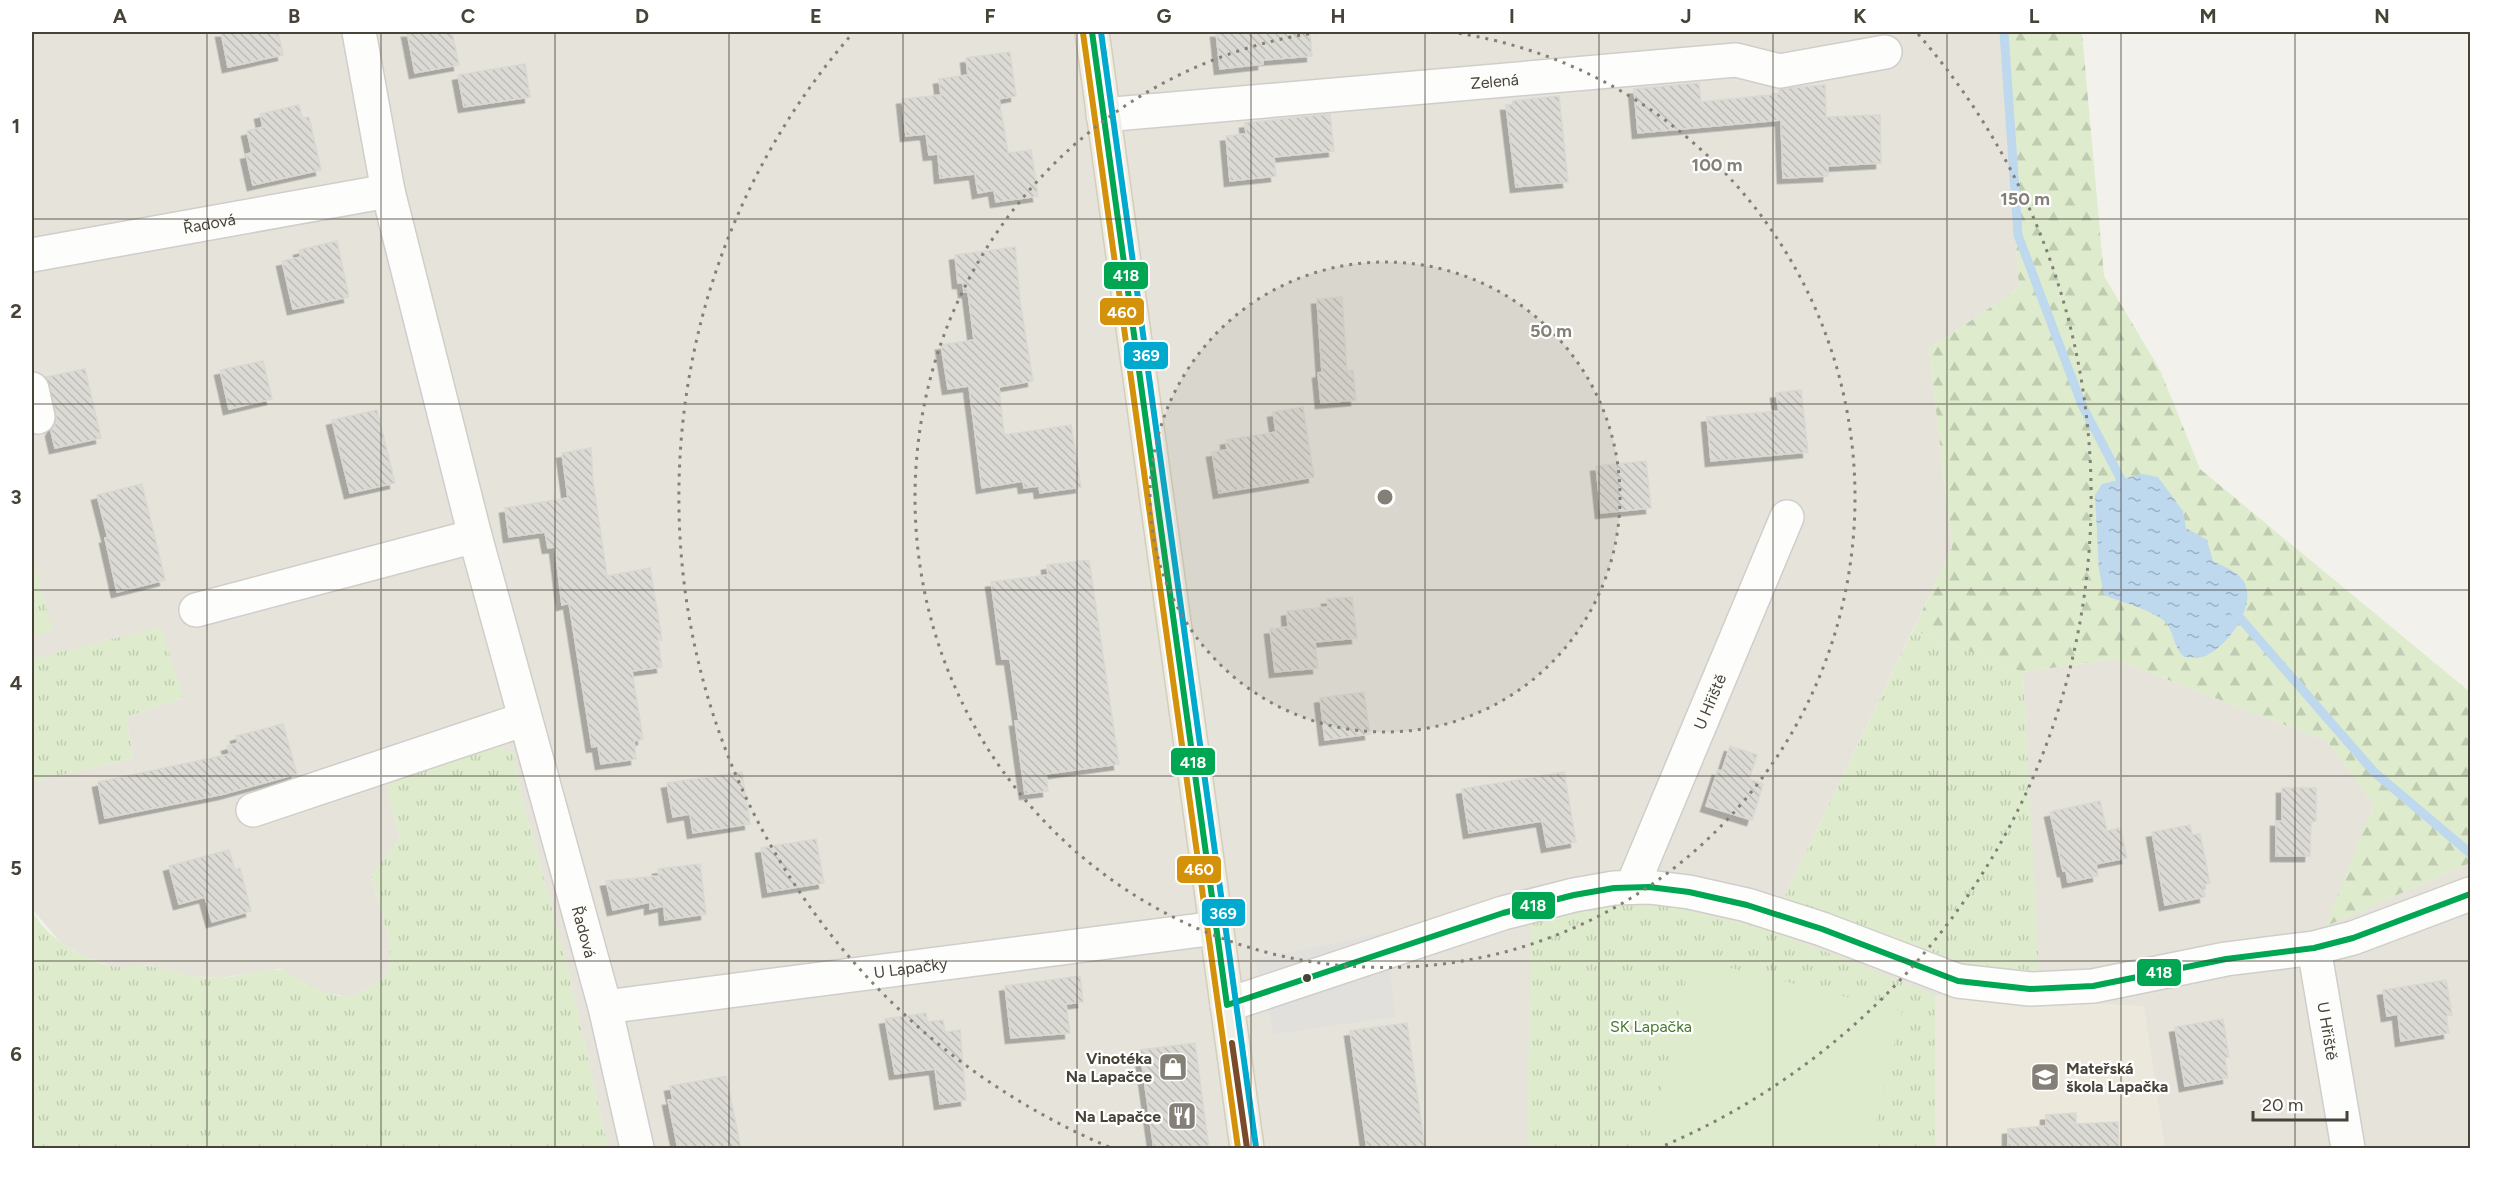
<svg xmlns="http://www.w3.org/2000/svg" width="2502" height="1180" font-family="Figtree,sans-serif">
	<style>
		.residential { fill: #e5e3da }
		.education { fill: #ece9dc }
		.grass { fill: url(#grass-tufts) }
		.forest { fill: url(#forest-firs) }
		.garden { fill: #deeccd }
		.parking { fill: #e1e0dc }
		.water { fill: url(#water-ripples) }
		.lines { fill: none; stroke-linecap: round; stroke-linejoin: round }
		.stream { stroke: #bed8ee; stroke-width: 9 }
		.building { fill: url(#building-back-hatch); stroke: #dad8d2; stroke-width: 1.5; filter: url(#shadow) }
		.minor-casing { stroke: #d0ceca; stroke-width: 36 }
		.major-casing { stroke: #d4ceba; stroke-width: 36 }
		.minor { stroke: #fdfdfc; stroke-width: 33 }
		.major { stroke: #f1eee5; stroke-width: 33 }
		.bus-1-casing { stroke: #fff; stroke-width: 10 }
		.bus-2-casing { stroke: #fff; stroke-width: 10 }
		.bus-3-casing { stroke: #fff; stroke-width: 10 }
		.bus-4-casing { stroke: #fff; stroke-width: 10 }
		.bus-1 { stroke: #00a651; stroke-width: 6 }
		.bus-2 { stroke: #d4920b; stroke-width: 6 }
		.bus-3 { stroke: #00a9ce; stroke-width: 6 }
		.bus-4 { stroke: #7a4b2a; stroke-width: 6 }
		.grid { fill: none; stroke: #484338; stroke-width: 1.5; stroke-opacity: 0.55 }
		.ring { fill: none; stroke: #848077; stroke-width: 3; stroke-dasharray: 3 6 }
		.bus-dot { fill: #484338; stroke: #fff; stroke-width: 2 }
		.labels { text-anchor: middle; stroke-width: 4.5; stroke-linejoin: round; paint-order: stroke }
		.street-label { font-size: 16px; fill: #484338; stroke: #fff }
		.park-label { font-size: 16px; fill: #447a2b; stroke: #fff }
		.poi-label { font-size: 16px; font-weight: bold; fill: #484338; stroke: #fff; text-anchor: end }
		.centre { fill: #848077; stroke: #fff; stroke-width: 3 }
		.ring-label { font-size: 18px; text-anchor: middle; font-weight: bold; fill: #848077; stroke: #fff; stroke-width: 4.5; stroke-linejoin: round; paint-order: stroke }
		.line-badge { stroke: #fff; stroke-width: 2 }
		.badge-label { font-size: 16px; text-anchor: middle; font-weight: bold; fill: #fff }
		.neatline { fill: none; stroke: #484338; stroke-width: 2 }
		.grid-label { font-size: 20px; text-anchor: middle; font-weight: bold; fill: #484338 }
	</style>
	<defs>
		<pattern id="grass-tufts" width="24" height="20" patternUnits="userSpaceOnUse" patternTransform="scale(1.5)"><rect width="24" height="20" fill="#deeccd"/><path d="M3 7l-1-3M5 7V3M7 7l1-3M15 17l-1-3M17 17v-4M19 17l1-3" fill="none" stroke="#c0ccb1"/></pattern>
		<pattern id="forest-firs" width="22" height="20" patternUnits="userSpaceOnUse" patternTransform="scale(1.5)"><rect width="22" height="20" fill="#deeccd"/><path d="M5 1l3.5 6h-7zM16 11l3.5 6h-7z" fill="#c0ccb1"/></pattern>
		<pattern id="water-ripples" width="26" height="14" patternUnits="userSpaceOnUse" patternTransform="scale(1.5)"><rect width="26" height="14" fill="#bed8ee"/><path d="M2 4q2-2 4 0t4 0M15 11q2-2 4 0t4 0" fill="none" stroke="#9cb1c2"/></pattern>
		<pattern id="building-back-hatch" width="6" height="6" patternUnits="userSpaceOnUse" patternTransform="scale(1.5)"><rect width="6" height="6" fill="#dcdad4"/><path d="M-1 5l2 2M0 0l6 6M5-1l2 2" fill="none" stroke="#bebcb7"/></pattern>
		<filter id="shadow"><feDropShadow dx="-5.5" dy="5.5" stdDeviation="0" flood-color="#0004"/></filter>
	</defs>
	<rect width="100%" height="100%" fill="#f2f1ec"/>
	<path class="residential" d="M32,32H2002L2019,288L1929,349L1952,548L1784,898L2038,971L2023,672L2114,659L2327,741L2374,804L2327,925L2470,863V1148H608L564,953L524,806L513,752L386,782L400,839L371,874L390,944L389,972L370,987L351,997L325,993L280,969L220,978L190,976L146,965L126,968L112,966L85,957L61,943L32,909V782L133,758L126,717L183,698L32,660Z"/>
	<path class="education" d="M1935,995L2144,1006L2165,1148H1935Z"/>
	<path class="grass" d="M32,559L53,631L32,636Z
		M161,627L183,698L126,717L133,758L32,782V659Z
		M1913,630L2023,672L2039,971L1964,963L1784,898Z
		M494,745L513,752L524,806L564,953L608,1148H32V909C44,937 83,960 112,966C124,969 136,964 148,966C172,970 195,979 220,978C238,977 262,968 279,970C287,970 297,978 304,982C346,1004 354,1000 389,972L390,944L371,873L400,839L386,782Z
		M1654,903L1765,928L1935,995V1148H1527L1531,911Z"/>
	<path class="forest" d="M2002,32H2082L2104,276L2160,370L2200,469L2470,692V863L2326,926L2374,804L2327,741L2114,659L2023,672L1913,630L1952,548L1929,349L2019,288Z"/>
	<path class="garden" d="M1691,958L1902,1011L1870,1148H1649Z"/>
	<path class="parking" d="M1386,932L1395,1017L1273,1034L1270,1010L1254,960Z"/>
	<path class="water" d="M2142,474L2158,477L2183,511L2186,528L2207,540L2213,561C2224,567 2238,571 2244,582C2258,606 2226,650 2202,657C2197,658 2189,657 2184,657C2173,646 2175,636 2167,624C2157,611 2121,602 2104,595L2099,570L2095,495L2102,484Z"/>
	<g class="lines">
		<path class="stream" d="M2004,32L2018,235L2082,405L2126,489
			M2234,611L2374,772L2470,853"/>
	</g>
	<path class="building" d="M221,32H278L283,55L228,67Z
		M407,32H452L459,65L415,73Z
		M1216,32H1310L1312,56L1263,60V64L1220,69Z
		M1010,52L1016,96L999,99L1008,153L1031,150L1038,196L996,202L994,190L978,193L975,174L940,178L938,154L929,155L926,134L906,136L902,99L941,95L939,79L968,75L966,58Z
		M525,64L530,97L464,107L458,75Z
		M1699,83L1701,102L1780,94L1779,89L1825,85L1826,117L1880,115L1881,163L1828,166V176L1783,178L1781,120L1638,133L1634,89Z
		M1559,96L1568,182L1516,187L1506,105H1513V101Z
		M299,105L302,118L309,117L321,170L253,185L246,154L252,153L247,131L263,127L260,114Z
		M1330,114L1334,151L1274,157L1276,176L1230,181L1226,136L1246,134L1245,123Z
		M337,241L349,297L293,309L282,261L301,257L299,250Z
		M1015,247L1020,301L1033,381L999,387L1004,435L1071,425L1081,487L1040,493L1039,486L1024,488L1023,481L982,488L969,386L948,389L941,345L974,340L968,292H964L963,283H958L955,255Z
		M1342,297L1347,371L1353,370L1356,400L1321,403L1318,373L1322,372L1317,299Z
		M263,361L272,399L229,409L220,370Z
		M85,369L101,438L55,448L51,431L56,422V413L46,377Z
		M1801,390L1808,452L1711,461L1707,417L1779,411L1776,393Z
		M1303,407L1314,477L1219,493L1212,452L1227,450L1226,440L1276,432L1273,412Z
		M377,410L395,483L350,493L332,420Z
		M591,448L593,481L607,576L650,568L662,640H658L662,667L632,671L643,739L634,741L636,759L601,764L598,746L592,747L569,603L562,605L555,547L548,548L545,532L509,537L505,508L568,498L562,453Z
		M1646,461L1651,508L1601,513L1596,466Z
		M142,484L165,580L117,592L105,538H108L97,495Z
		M1089,560L1119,764L1046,774L1048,791L1025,794L1015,721H1019L1010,659H1002L991,582L1048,575L1047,565Z
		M1352,597L1357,638L1315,642L1318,668L1275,672L1270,629L1288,627L1287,611L1328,607L1327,599Z
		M1364,692L1370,734L1325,740L1320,698Z
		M283,724L297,774L224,794L105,818L98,782L230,754L227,746L238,743L236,736Z
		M1730,746L1757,755L1749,779L1763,784L1752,820L1706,806L1718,770L1722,771Z
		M742,772L750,824L693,833L690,814L673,817L667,783Z
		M1564,772L1576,842L1547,847L1542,821L1469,833L1462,789Z
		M2282,788H2316V821L2311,822L2310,856H2276V821H2282Z
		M2100,801L2107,831L2120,828L2127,858L2096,864L2098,876L2068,882L2066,871H2063L2050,812Z
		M2190,825L2192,835L2200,834L2210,883L2203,885L2205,897L2165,905L2152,832Z
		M816,839L824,883L768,892L761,848Z
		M229,850L235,870L240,868L251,911L212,922L205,897L179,904L169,866Z
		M700,864L706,914L665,920L664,906L650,909V902L613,910L606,881L659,876L658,869Z
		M1080,976L1083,1002L1066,1004L1070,1033L1011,1038L1005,986Z
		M2446,980L2452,1015L2446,1016L2449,1033L2401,1041L2398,1014L2387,1016L2383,990Z
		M926,1013L927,1022L943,1020L945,1032L960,1030L966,1100L940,1104L935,1069L895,1074L885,1019Z
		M2223,1019L2229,1057L2225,1058L2228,1078L2185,1086L2175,1027Z
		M1407,1023L1425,1149H1367L1350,1031Z
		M1195,1043L1209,1149H1154L1140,1050Z
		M726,1076L741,1149H678L668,1100H673L670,1086Z
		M2076,1113V1124L2118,1122L2119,1149H2008V1129L2046,1126V1115Z"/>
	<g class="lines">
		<g class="minor-casing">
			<g id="minor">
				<path id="s1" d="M359,32L388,191L475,536L605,1007L637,1148"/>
				<path id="s2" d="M1103,115L1736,60L1780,71L1885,52"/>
				<path id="s3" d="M32,255L388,191"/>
				<path d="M32,389L38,417"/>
				<path d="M196,610L475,536"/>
				<path d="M253,810L525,719"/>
				<path id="s4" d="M1632,887L1787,517"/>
				<path id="s5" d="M2314,948L2348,1148"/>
				<path d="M1227,1005L1503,913L1574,895L1614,888L1649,887L1689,892L1747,905L1822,929L1958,981L2030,989L2093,986L2226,959L2314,948L2353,938L2470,894"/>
				<path id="s6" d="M605,1007L1216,928"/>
			</g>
		</g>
		<g class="major-casing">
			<path id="major" d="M1092,32L1247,1148"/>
		</g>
		<use href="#minor" class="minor"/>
		<use href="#major" class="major"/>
		<g class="bus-1-casing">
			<path id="bus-1" d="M1092,32L1227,1005
				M1227,1005L1503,913L1574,895L1614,888L1649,887L1689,892L1747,905L1822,929L1958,981L2030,989L2093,986L2226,959L2314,948L2353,938L2470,894"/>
		</g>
		<g class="bus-2-casing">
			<path id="bus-2" d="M1083,33L1238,1148"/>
		</g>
		<g class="bus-3-casing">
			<path id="bus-3" d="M1101,32L1256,1147"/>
		</g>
		<g class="bus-4-casing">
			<path id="bus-4" d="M1232,1043L1247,1148"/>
		</g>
		<use href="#bus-1" class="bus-1"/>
		<use href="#bus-2" class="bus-2"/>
		<use href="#bus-3" class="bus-3"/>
		<use href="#bus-4" class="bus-4"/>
	</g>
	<path class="grid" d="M207,32V1148M381,32V1148M555,32V1148M729,32V1148M903,32V1148M1077,32V1148M1251,32V1148M1425,32V1148M1599,32V1148M1773,32V1148M1947,32V1148M2121,32V1148M2295,32V1148M32,219H2470M32,404H2470M32,590H2470M32,776H2470M32,961H2470"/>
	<circle cx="1385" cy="497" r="235" fill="#848077" fill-opacity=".12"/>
	<g class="ring">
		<circle cx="1385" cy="497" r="235"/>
		<path d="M1450 32A470 470 0 1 1 1320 32"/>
		<path d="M1109 1147A706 706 0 0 1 852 34M1918 34A706 706 0 0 1 1661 1147"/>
	</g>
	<defs>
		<g id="shop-square" transform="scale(1.5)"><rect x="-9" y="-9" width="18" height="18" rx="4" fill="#848077" stroke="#fff"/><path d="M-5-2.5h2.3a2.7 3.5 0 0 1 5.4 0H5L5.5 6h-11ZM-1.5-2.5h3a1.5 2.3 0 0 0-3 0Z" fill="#fff"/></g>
		<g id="school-square" transform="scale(1.5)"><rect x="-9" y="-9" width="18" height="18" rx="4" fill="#848077" stroke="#fff"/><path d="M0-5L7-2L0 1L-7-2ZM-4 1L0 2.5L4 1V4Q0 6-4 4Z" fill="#fff"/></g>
		<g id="restaurant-square" transform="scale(1.5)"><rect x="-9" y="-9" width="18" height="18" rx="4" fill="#848077" stroke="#fff"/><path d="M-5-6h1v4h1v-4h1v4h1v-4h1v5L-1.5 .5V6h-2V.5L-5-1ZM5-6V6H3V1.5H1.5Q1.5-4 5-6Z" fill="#fff"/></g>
	</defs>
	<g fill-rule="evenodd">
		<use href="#shop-square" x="1173" y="1067"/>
		<use href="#school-square" x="2045" y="1077"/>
		<use href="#restaurant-square" x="1182" y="1116"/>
	</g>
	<circle class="bus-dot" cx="1307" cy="978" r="5"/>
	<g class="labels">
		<g class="street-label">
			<text dy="6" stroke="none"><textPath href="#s2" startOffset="393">Zelená</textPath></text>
			<text dy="6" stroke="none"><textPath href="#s3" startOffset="180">Řadová</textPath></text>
			<text dy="6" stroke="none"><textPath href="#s4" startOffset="201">U Hřiště</textPath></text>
			<text dy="6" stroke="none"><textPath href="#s1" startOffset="928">Řadová</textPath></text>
			<text dy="6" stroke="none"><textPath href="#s6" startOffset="308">U Lapačky</textPath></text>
			<text dy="6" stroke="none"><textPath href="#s5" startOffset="84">U Hřiště</textPath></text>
		</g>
		<g class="park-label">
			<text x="1651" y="1032">SK Lapačka</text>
		</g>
		<g class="poi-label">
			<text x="1152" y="1064">Vinotéka<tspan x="1152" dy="18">Na Lapačce</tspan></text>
			<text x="2066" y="1074" text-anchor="start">Mateřská<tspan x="2066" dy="18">škola Lapačka</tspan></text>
			<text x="1161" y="1122">Na Lapačce</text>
		</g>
	</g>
	<circle cx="1385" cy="497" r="9" class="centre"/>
	<g class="ring-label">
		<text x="1717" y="171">100 m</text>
		<text x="2025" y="205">150 m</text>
		<text x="1551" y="337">50 m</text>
	</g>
	<g class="line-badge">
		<rect x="1103" y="261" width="46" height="29" rx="6" fill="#00a651"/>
		<rect x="1099" y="297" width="46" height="29" rx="6" fill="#d4920b"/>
		<rect x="1123" y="341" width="46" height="29" rx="6" fill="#00a9ce"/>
		<rect x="1170" y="747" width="46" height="29" rx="6" fill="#00a651"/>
		<rect x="1176" y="855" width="46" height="29" rx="6" fill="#d4920b"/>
		<rect x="1511" y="891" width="45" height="29" rx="6" fill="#00a651"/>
		<rect x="1201" y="898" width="45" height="29" rx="6" fill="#00a9ce"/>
		<rect x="2136" y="958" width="46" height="29" rx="6" fill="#00a651"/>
	</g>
	<g class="badge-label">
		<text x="1126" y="281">418</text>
		<text x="1122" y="318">460</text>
		<text x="1146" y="361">369</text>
		<text x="1193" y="768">418</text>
		<text x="1199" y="875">460</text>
		<text x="1533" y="911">418</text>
		<text x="1223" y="919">369</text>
		<text x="2159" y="978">418</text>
	</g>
	<rect width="2502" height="1180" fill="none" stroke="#ffffff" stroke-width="66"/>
	<path d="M2253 1111v9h94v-9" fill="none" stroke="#484338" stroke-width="3"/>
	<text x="2262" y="1111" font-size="18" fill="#484338" stroke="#ffffff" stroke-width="4.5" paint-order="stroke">20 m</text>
	<rect x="33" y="33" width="2436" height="1114" class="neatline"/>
	<g class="grid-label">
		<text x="120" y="23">A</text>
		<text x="294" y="23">B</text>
		<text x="468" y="23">C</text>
		<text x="642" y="23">D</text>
		<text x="816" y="23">E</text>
		<text x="990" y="23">F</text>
		<text x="1164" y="23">G</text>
		<text x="1338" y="23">H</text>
		<text x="1512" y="23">I</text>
		<text x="1686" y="23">J</text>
		<text x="1860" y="23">K</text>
		<text x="2034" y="23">L</text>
		<text x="2208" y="23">M</text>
		<text x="2382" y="23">N</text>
		<text x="16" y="133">1</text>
		<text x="16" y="318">2</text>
		<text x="16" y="504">3</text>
		<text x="16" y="690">4</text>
		<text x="16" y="875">5</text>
		<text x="16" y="1061">6</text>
	</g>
</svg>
